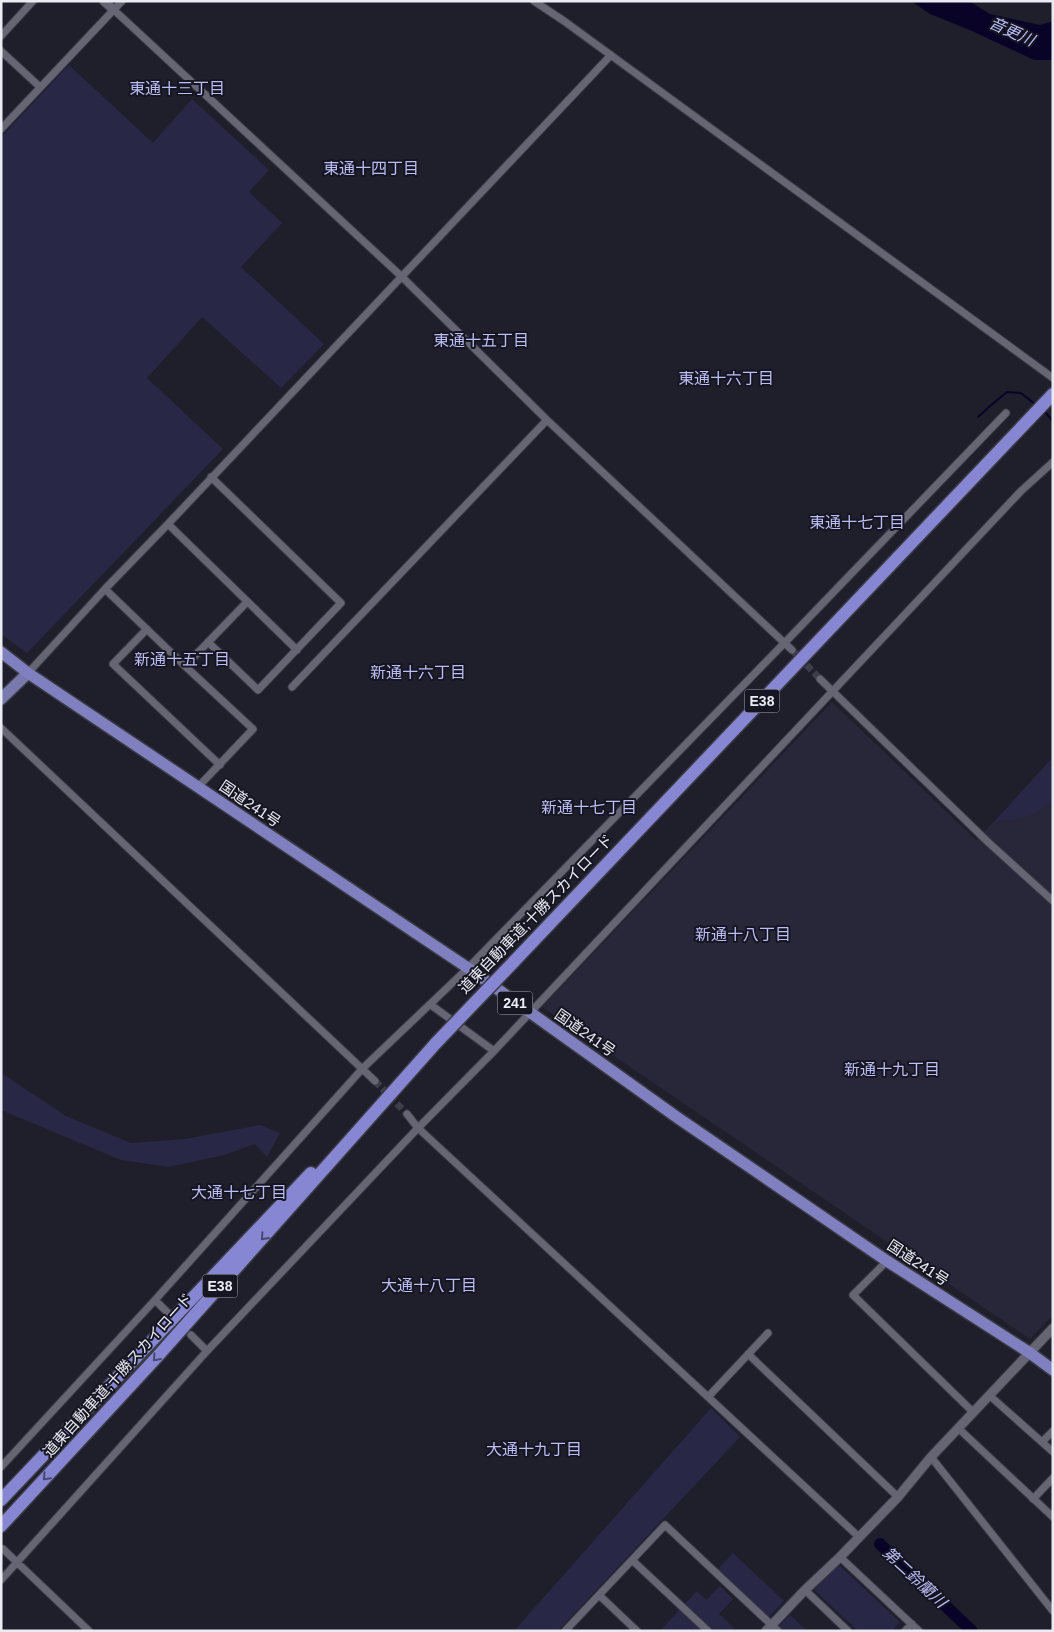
<svg xmlns="http://www.w3.org/2000/svg" width="1054" height="1632" font-family="Arial,'Noto Sans JP',sans-serif">
	<style>
		.built { fill: #272739 }
		.green { fill: #282745 }
		.water { fill: #0a0328 }
		.lines { fill: none; stroke-linecap: round; stroke-linejoin: round }
		.stream { stroke: #0a0328; stroke-width: 2 }
		.river { stroke: #0a0328; stroke-width: 12 }
		.minor-tunnel { stroke: #3d3e49; stroke-width: 7; stroke-dasharray: 7 3.5; stroke-linecap: butt }
		.minor-casing { stroke: #3a3b44; stroke-width: 9 }
		.tertiary-casing { stroke: #3a3b44; stroke-width: 11 }
		.primary-casing { stroke: #3a3b44; stroke-width: 14 }
		.trunk-casing { stroke: #3a3b44; stroke-width: 14 }
		.motorway-casing { stroke: #3a3b44; stroke-width: 15 }
		.minor { stroke: #656574; stroke-width: 7 }
		.tertiary { stroke: #656574; stroke-width: 9 }
		.primary { stroke: #7979ad; stroke-width: 11 }
		.trunk { stroke: #8080c0; stroke-width: 11 }
		.motorway { stroke: #8786d3; stroke-width: 12 }
		.motorway-bridge-casing { stroke: #3a3b44; stroke-width: 15; stroke-linecap: butt }
		.motorway-bridge { stroke: #8786d3; stroke-width: 12 }
		.oneway { stroke: #484871 }
		.labels { text-anchor: middle; stroke-width: 4; stroke-linejoin: round; paint-order: stroke }
		.shield { fill: #151621; stroke: #aaabb4; stroke-width: 1 }
		.shield-label { font-size: 14px; font-weight: bold; fill: #eaebf3 }
		.street-label { font-size: 15px; fill: #eaebf3; stroke: #151621 }
		.water-label { font-size: 16px; font-style: italic; fill: #bdbef9; stroke: #151621 }
		.neighbourhood-label { font-size: 16px; fill: #bcbdf6; stroke: #151621 }
	</style>
	<rect width="100%" height="100%" fill="#1e1f2b"/>
	<path class="built" d="M832,702L976,840L1053,760V1315L1030,1339L542,1007Z"/>
	<path class="green" d="M69,65L153,143L192,99L269,170L249,192L282,223L241,267L324,344L281,388L202,317L147,378L223,449L27,653L1,634V137Z
		M1053,757V799C1038,815 1016,822 995,821Z
		M1,1073L66,1116L131,1143L185,1139L260,1125L280,1133L267,1157L255,1144L224,1155L169,1167L121,1160L1,1110Z
		M711,1408L740,1437L558,1631H514Z
		M733,1553L784,1601L768,1618L717,1570Z
		M838,1564L900,1622L892,1631H858L814,1590Z
		M720,1586L733,1599L719,1614L734,1628L732,1631H713L684,1605L697,1591L706,1600Z
		M680,1609L704,1631H660Z
		M790,1615L807,1631H782L778,1627Z"/>
	<path class="water" d="M911,1H969L990,14L1040,25L1053,21V60H1034L972,31L930,14Z"/>
	<g class="lines">
		<path class="stream" d="M1043,410L1053,421
			M978,417L990,406L1007,392L1021,393L1035,404"/>
		<path class="river" d="M880,1544L972,1631"/>
		<path class="minor-tunnel" d="M792,650L820,679
			M375,1081L407,1114"/>
		<g class="minor-casing">
			<path id="minor" d="M534,1L564,21L1053,378
				M114,10L401,276L547,420L792,650
				M1,36L33,1
				M1,51L40,87
				M1,129L122,1
				M168,524L297,650
				M105,589L185,666L253,729L198,787
				M147,629L113,664L220,765
				M208,642L258,690L341,603L211,477
				M185,666L247,602
				M28,673L105,589L168,524L611,55
				M820,679L989,843L1053,901
				M292,687L547,420
				M1,728L375,1081
				M431,1005L494,1051
				M407,1114L418,1128L859,1537
				M887,1261L853,1295L973,1412
				M155,1300L168,1313
				M191,1335L207,1351
				M748,1354L898,1497
				M989,1395L1053,1452
				M708,1397L768,1333
				M958,1428L1053,1517
				M1042,1442L1053,1431
				M931,1457L1053,1611
				M1,1467L155,1300L363,1068L468,968L796,631L1006,413
				M1033,1499L1053,1478
				M3,1549L89,1631
				M840,1557L919,1631
				M632,1560L708,1631
				M1,1580L207,1351L418,1128L494,1051L1021,491L1053,462
				M805,1590L848,1631
				M599,1595L637,1631
				M565,1631L665,1525L778,1631
				M905,1631L912,1624"/>
		</g>
		<g class="tertiary-casing">
			<path id="tertiary" d="M104,1L114,10
				M766,1631L805,1590L840,1557L898,1497L931,1457L1053,1328"/>
		</g>
		<g class="primary-casing">
			<path id="primary" d="M1,699L28,673"/>
		</g>
		<g class="trunk-casing">
			<path id="trunk" d="M1,652L28,673L468,968L678,1118L887,1261L1030,1353L1053,1370"/>
		</g>
		<g class="motorway-casing">
			<path id="motorway" d="M504,972L1053,394
				M1,1500L311,1173
				M1,1526L157,1357L436,1043"/>
		</g>
		<use href="#minor" class="minor"/>
		<use href="#tertiary" class="tertiary"/>
		<use href="#primary" class="primary"/>
		<use href="#trunk" class="trunk"/>
		<use href="#motorway" class="motorway"/>
		<g class="motorway-bridge-casing">
			<path id="motorway-bridge" d="M436,1043L504,972"/>
		</g>
		<use href="#motorway-bridge" class="motorway-bridge"/>
	</g>
	<defs><path id="oneway-chevron" d="M-2-3.5L2.5 0L-2 3.5" fill="none" stroke-width="1.6" stroke-linecap="round" stroke-linejoin="round" transform="scale(1.25)"/></defs>
	<g class="oneway">
		<use href="#oneway-chevron" transform="translate(264 1237) rotate(132)"/>
		<use href="#oneway-chevron" transform="translate(156 1358) rotate(132)"/>
		<use href="#oneway-chevron" transform="translate(46 1477) rotate(133)"/>
	</g>
	<g class="labels">
		<g class="shield">
			<rect x="744.5" y="689.5" width="35" height="23" rx="4"/>
			<rect x="497.5" y="991.5" width="35" height="23" rx="4"/>
			<rect x="202.5" y="1274.5" width="35" height="23" rx="4"/>
		</g>
		<g class="shield-label">
			<text x="762" y="706">E38</text>
			<text x="515" y="1008">241</text>
			<text x="220" y="1291">E38</text>
		</g>
		<g class="street-label">
			<text transform="translate(250 804) rotate(34)" y="5">国道241号</text>
			<text transform="translate(536 914) rotate(-46)" y="5">道東自動車道;十勝スカイロード</text>
			<text transform="translate(585 1033) rotate(35)" y="5">国道241号</text>
			<text transform="translate(918 1263) rotate(33)" y="5">国道241号</text>
			<text transform="translate(118 1375) rotate(-48)" y="5">道東自動車道;十勝スカイロード</text>
		</g>
		<g class="water-label">
			<text transform="translate(1012 31) rotate(24)" y="6">音更川</text>
			<text transform="translate(915 1577) rotate(43)" y="6">第二鈴蘭川</text>
		</g>
		<g class="neighbourhood-label">
			<text x="177" y="94">東通十三丁目</text>
			<text x="371" y="174">東通十四丁目</text>
			<text x="481" y="346">東通十五丁目</text>
			<text x="726" y="384">東通十六丁目</text>
			<text x="857" y="528">東通十七丁目</text>
			<text x="182" y="665">新通十五丁目</text>
			<text x="418" y="678">新通十六丁目</text>
			<text x="589" y="813">新通十七丁目</text>
			<text x="743" y="940">新通十八丁目</text>
			<text x="892" y="1075">新通十九丁目</text>
			<text x="239" y="1198">大通十七丁目</text>
			<text x="429" y="1291">大通十八丁目</text>
			<text x="534" y="1455">大通十九丁目</text>
		</g>
	</g>
	<rect width="1054" height="1632" fill="none" stroke="#eaebf3" stroke-width="5"/>
</svg>
